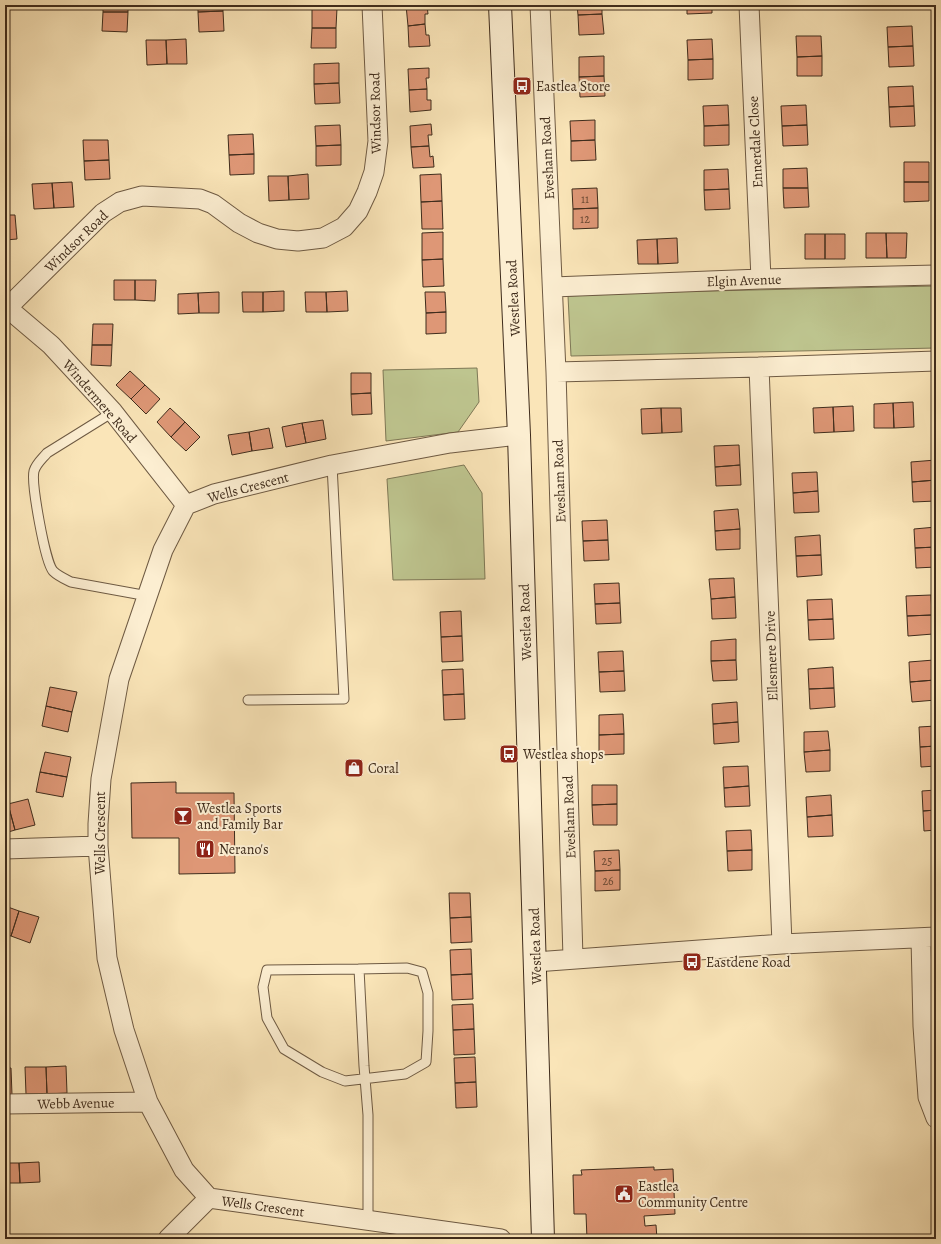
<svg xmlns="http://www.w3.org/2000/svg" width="941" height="1244" font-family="Alegreya,serif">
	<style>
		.green { fill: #bec58f; stroke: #7e7856 }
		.building { fill: #de9776; stroke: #3f2c1c }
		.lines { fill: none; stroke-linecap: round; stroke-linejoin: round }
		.lane-casing { stroke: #6e5a43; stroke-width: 11 }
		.street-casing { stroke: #6e5a43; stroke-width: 21 }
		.secondary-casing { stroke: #3f2c1c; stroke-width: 24 }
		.lane { stroke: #fceed1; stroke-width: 9 }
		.street { stroke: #fceed1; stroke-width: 19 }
		.secondary { stroke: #fceed1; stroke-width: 22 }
		.labels { text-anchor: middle; stroke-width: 4; stroke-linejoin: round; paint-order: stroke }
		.number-label { font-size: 12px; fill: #674732 }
		.poi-label { font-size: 14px; fill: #3f2c1c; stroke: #fceed1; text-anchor: start }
		.street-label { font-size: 14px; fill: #3f2c1c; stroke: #fceed1 }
	</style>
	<rect width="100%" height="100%" fill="#fae5b8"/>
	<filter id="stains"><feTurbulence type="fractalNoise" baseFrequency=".005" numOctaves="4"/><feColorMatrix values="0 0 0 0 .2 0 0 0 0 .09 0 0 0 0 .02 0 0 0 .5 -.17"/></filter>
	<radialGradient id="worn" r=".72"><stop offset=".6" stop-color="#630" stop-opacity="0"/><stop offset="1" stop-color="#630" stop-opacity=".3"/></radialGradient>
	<path class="green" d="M936,286V348L571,356L568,296L661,292Z
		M477,368L479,402L458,432L386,441L383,370Z
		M464,465L482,493L485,579L393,580L387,479Z"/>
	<path class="building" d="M103,5H128V12H103Z
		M198,5H223V11L198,12Z
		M406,5H427L428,14H425V24L408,26Z
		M577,5H602V14L578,15Z
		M687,5H712V13L687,14Z
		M795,5H819V8H795Z
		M889,5H914V8L889,9Z
		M312,8H337L336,28H312Z
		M223,11L224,31L199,32L198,12Z
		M103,12H128L127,32L102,31Z
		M602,14L604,34L579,35L578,15Z
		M425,24L426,35H429L430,46L409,47L408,26Z
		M912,26L913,46L888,47L887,27Z
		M312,28H336V48H311Z
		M796,36H821L822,56L797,57Z
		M186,39L187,64H167L166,40Z
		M712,39L713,59L688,60L687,40Z
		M146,40H166L167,64L147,65Z
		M913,46L914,66L889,67L888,47Z
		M604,56V76L579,77V57Z
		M822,56V76H797V57Z
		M713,59V79L688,80V60Z
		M339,63V83L314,84V64Z
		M429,68V78H426L427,89L409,90L408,69Z
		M604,76L605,96L580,97L579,77Z
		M339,83L340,103L315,104L314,84Z
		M913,86L914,106L889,107L888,87Z
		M427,89V100H431V110L410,112L409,90Z
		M728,105L729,125L704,126L703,106Z
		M806,105L807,125L782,126L781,106Z
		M914,106L915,126L890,127L889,107Z
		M595,120V140L571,141L570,121Z
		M431,124L432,135H428L429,146L411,147L410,126Z
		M340,125L341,145L316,146L315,126Z
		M729,125V145L704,146V126Z
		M807,125L808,145L783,146L782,126Z
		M253,134L254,154L229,155L228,135Z
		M83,140H108L109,160L84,161Z
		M595,140L596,160L571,161V141Z
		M341,145V165L316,166V146Z
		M429,146L430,157L433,156L434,167L413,168L411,147Z
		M254,154V174L230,175L229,155Z
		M109,160L110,179L85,180L84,161Z
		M904,162H929V182H904Z
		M807,168L808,188H783V169Z
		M728,169L729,189L704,190V170Z
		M308,174L309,199L289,200L288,176Z
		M441,174L442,201L421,202L420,175Z
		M268,176H288L289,200L269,201Z
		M72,182L74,207L54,208L52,183Z
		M904,182H929V201L904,202Z
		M52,183L54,208L34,209L32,184Z
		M597,188L598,208L573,209L572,189Z
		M783,188H808L809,207L784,208Z
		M729,189L730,209L705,210L704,190Z
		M442,201L443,229H422L421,202Z
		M598,208V228L573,229V209Z
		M5,215H15L17,239L5,240Z
		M443,232V259L422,260V233Z
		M866,233H886L887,258H866Z
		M886,233H907L906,258H887Z
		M805,234H825V259H805Z
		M825,234H845V259H825Z
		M677,238L678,263L658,264L657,239Z
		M657,239L658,264H638L637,240Z
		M443,259L444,286L423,287L422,260Z
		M114,280H135V300H114Z
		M135,280H156L155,301L135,300Z
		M284,291V311L263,312V292Z
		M347,291L348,311L327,312L326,292Z
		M219,292V313H199L198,293Z
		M242,292H263V312H243Z
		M305,292H326L327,312H306Z
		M425,292H445L446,312L426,313Z
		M198,293L199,313L178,314V294Z
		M446,312V333L426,334V313Z
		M93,324H113L112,345H92Z
		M92,345H112L111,366L91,365Z
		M130,371L145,385L131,399L116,385Z
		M351,373H371V393L351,394Z
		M145,385L160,399L146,414L131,399Z
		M371,393L372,414L352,415L351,394Z
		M913,402L914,427L894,428L893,403Z
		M893,403L894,428H874V404Z
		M853,406L854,431L834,432L833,407Z
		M833,407L834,432L814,433L813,408Z
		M170,408L185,422L171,437L157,422Z
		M661,408H681L682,432L662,433Z
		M661,408L662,433L642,434L641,409Z
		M323,420L326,439L306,443L302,423Z
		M185,422L200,437L186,451L171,437Z
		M302,423L306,443L286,447L282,427Z
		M269,428L273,448L252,451L249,432Z
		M249,432L252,451L232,455L228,435Z
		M739,445L740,465L715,467L714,446Z
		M936,460V480L912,482L911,462Z
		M740,465L741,485L716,486L715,467Z
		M817,472L818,491L793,493L792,473Z
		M936,480V501L913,502L912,482Z
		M818,491L819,512L794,513L793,493Z
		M738,509L740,529L715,531L714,511Z
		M607,520L608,540L583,541L582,521Z
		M936,527V547L915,548L914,529Z
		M740,529V549L716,550L715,531Z
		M820,535L821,555L796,556L795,537Z
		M608,540L609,560L584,561L583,541Z
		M936,547V567L916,568L915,548Z
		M821,555L822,575L797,577L796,556Z
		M734,578L735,597L711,599L709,579Z
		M619,583L620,603L595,604L594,584Z
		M931,595L932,615L907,616L906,596Z
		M735,597L736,618L712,619L711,599Z
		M832,599L833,619L808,620L807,600Z
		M620,603L621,623L596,624L595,604Z
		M461,611L462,636L441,637L440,612Z
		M932,615L933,634L908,636L907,616Z
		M833,619L834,639L809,640L808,620Z
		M462,636L463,661L442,662L441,637Z
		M736,639V660L711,661V641Z
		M623,651L624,671L599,672L598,652Z
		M736,660L737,680L713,681L711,661Z
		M934,660L935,680L910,682L909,662Z
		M833,667L834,688L809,689L808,669Z
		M463,669L464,694L443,695L442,670Z
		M624,671L625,691L600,692L599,672Z
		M935,680L936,700L912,702L910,682Z
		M50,687L77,692L72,712L46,706Z
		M834,688L835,707L810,709L809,689Z
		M464,694L465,719L444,720L443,695Z
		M737,702L738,722L713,724L712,704Z
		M46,706L72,712L68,732L42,726Z
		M623,714L624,734L599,735V715Z
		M738,722L739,742L714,744L713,724Z
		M936,726V746L920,747L919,727Z
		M828,731L830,750L804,752V732Z
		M624,734V754L599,755V735Z
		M936,746V766L921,767L920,747Z
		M830,750V771L806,772L804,752Z
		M45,752L71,757L67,777L40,772Z
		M748,766L749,786L724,788L723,767Z
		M40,772L67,777L63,797L36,792Z
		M176,782V793H234L235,873L179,874V838H132L131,783Z
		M592,785H617V804L592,805Z
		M749,786L750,806L725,807L724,788Z
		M936,790V810L923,811L922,791Z
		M831,795L832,815L807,817L806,797Z
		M28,799L35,825L15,830L8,804Z
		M8,804L15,830L5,833V805Z
		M617,804V825H593L592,805Z
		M936,810V830L924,831L923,811Z
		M832,815L833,836L808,837L807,817Z
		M751,830L752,850L727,851L726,831Z
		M619,850L620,870L595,871L594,851Z
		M752,850V870L728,871L727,851Z
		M620,870V890L595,891V871Z
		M449,893H470L471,917L450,918Z
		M5,906L19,911L11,936L5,935Z
		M19,911L39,917L30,943L11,936Z
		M471,917L472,942L451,943L450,918Z
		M471,949L472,974L451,975L450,950Z
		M472,974L473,999L452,1000L451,975Z
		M473,1004L474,1029L453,1030L452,1005Z
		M474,1029L475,1054L454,1055L453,1030Z
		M475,1057L476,1082L455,1083L454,1058Z
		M66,1066L67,1093L47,1094L46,1067Z
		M25,1067H46L47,1094H26Z
		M5,1068H11L12,1095H5Z
		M476,1082L477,1107L456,1108L455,1083Z
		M39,1162L40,1182L20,1183L19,1163Z
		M5,1163H19L20,1183H5Z
		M654,1167V1170L673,1169L675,1214L644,1216L645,1226L656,1225L657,1239H587L586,1214H574L573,1175H582L581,1170Z"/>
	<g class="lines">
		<g class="lane-casing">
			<path id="lane" d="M113,412L47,453C42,459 36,464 34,471C31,483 45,562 53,571C58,576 65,579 71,582L148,596
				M248,700L344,699L332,465
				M407,968L422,972L428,993V1031L426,1062L405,1074L345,1081L322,1072L284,1049L267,1018L263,987L267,970L359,969Z
				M359,969L364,1066L368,1115V1221"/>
		</g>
		<g class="street-casing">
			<path id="street" d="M540,5L556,372L573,958
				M749,5L761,279
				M553,287L761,279L936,275
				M5,306L51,345L113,412L186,505
				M7,308L103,213L120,202L142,196L200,199L213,204L239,223L258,233L277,239L298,241L323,238L344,227L358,211L367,192L374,172L378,141L372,5
				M759,367L782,944
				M556,372L759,367L936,361
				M5,849L98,846
				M921,938L923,1026L928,1097L936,1118
				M535,962L782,944L936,937
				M5,1104L148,1102
				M168,1239L209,1198
				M501,1239L209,1198L184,1170L148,1102L124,1030L107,958L98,846V824L101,779L119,679L163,550L186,505L214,494L332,465L450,443L519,435"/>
		</g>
		<g class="secondary-casing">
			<path id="secondary" d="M500,5L519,435L543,1239"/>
		</g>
		<use href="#lane" class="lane"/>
		<use href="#street" class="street"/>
		<use href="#secondary" class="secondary"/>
	</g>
	<defs>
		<g id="bus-square" transform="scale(1)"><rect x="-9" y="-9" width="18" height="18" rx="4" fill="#8f2418" stroke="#fceed1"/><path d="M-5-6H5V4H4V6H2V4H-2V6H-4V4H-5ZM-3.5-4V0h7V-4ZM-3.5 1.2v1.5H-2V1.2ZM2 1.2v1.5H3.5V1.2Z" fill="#fff"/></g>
		<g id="shop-square" transform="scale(1)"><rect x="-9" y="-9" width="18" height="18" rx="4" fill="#8f2418" stroke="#fceed1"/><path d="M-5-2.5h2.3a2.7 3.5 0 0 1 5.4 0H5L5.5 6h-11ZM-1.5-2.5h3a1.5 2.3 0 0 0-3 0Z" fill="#fff"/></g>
		<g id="bar-square" transform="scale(1)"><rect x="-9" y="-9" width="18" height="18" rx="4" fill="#8f2418" stroke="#fceed1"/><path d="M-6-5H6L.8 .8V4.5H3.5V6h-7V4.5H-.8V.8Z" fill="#fff"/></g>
		<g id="restaurant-square" transform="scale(1)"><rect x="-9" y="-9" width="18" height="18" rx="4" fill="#8f2418" stroke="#fceed1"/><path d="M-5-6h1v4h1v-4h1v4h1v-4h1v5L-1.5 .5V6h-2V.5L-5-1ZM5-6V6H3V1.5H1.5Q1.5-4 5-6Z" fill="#fff"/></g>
		<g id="civic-square" transform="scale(1)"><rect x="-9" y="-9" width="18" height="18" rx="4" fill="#8f2418" stroke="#fceed1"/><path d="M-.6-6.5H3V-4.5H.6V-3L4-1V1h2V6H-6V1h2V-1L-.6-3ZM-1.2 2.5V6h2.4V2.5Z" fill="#fff"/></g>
	</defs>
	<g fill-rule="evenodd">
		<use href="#bus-square" x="522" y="86"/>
		<use href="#bus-square" x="509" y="754"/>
		<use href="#shop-square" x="354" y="768"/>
		<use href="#bar-square" x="183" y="816"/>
		<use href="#restaurant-square" x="205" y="849"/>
		<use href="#bus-square" x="692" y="962"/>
		<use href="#civic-square" x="624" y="1194"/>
	</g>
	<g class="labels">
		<g class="number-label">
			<text x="585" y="203">11</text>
			<text x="585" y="223">12</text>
			<text x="607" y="865">25</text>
			<text x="608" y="885">26</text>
		</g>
		<g class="poi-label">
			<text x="536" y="91">Eastlea Store</text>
			<text x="523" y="759">Westlea shops</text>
			<text x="368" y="773">Coral</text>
			<text x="197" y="813">Westlea Sports<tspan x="197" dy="16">and Family Bar</tspan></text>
			<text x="219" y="854">Nerano's</text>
			<text x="706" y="967">Eastdene Road</text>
			<text x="638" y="1191">Eastlea<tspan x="638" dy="16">Community Centre</tspan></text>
		</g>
		<g class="street-label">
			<text transform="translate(375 113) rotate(-91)" y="5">Windsor Road</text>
			<text transform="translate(755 142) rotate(-93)" y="5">Ennerdale Close</text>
			<text transform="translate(547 158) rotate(-93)" y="5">Evesham Road</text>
			<text transform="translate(76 241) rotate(-44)" y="5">Windsor Road</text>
			<text transform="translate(744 280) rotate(-2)" y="5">Elgin Avenue</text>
			<text transform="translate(513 298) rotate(-93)" y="5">Westlea Road</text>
			<text transform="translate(100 401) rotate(49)" y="5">Windermere Road</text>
			<text transform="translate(559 481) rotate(-92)" y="5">Evesham Road</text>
			<text transform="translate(248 487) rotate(-15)" y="5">Wells Crescent</text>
			<text transform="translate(525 622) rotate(-92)" y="5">Westlea Road</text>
			<text transform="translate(771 656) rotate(-92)" y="5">Ellesmere Drive</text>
			<text transform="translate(569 817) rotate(-92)" y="5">Evesham Road</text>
			<text transform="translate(100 833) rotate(-90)" y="5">Wells Crescent</text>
			<text transform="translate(535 946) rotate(-92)" y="5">Westlea Road</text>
			<text transform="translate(76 1103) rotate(-1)" y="5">Webb Avenue</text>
			<text transform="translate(263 1206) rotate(8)" y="5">Wells Crescent</text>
		</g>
	</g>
	<rect width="941" height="1244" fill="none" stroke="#fae5b8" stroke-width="20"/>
	<rect x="6" y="6" width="929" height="1232" fill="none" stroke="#3f2c1c" stroke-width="2"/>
	<rect x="10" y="10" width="921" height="1224" fill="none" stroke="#3f2c1c"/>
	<rect width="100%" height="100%" filter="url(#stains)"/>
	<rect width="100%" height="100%" fill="url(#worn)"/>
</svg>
